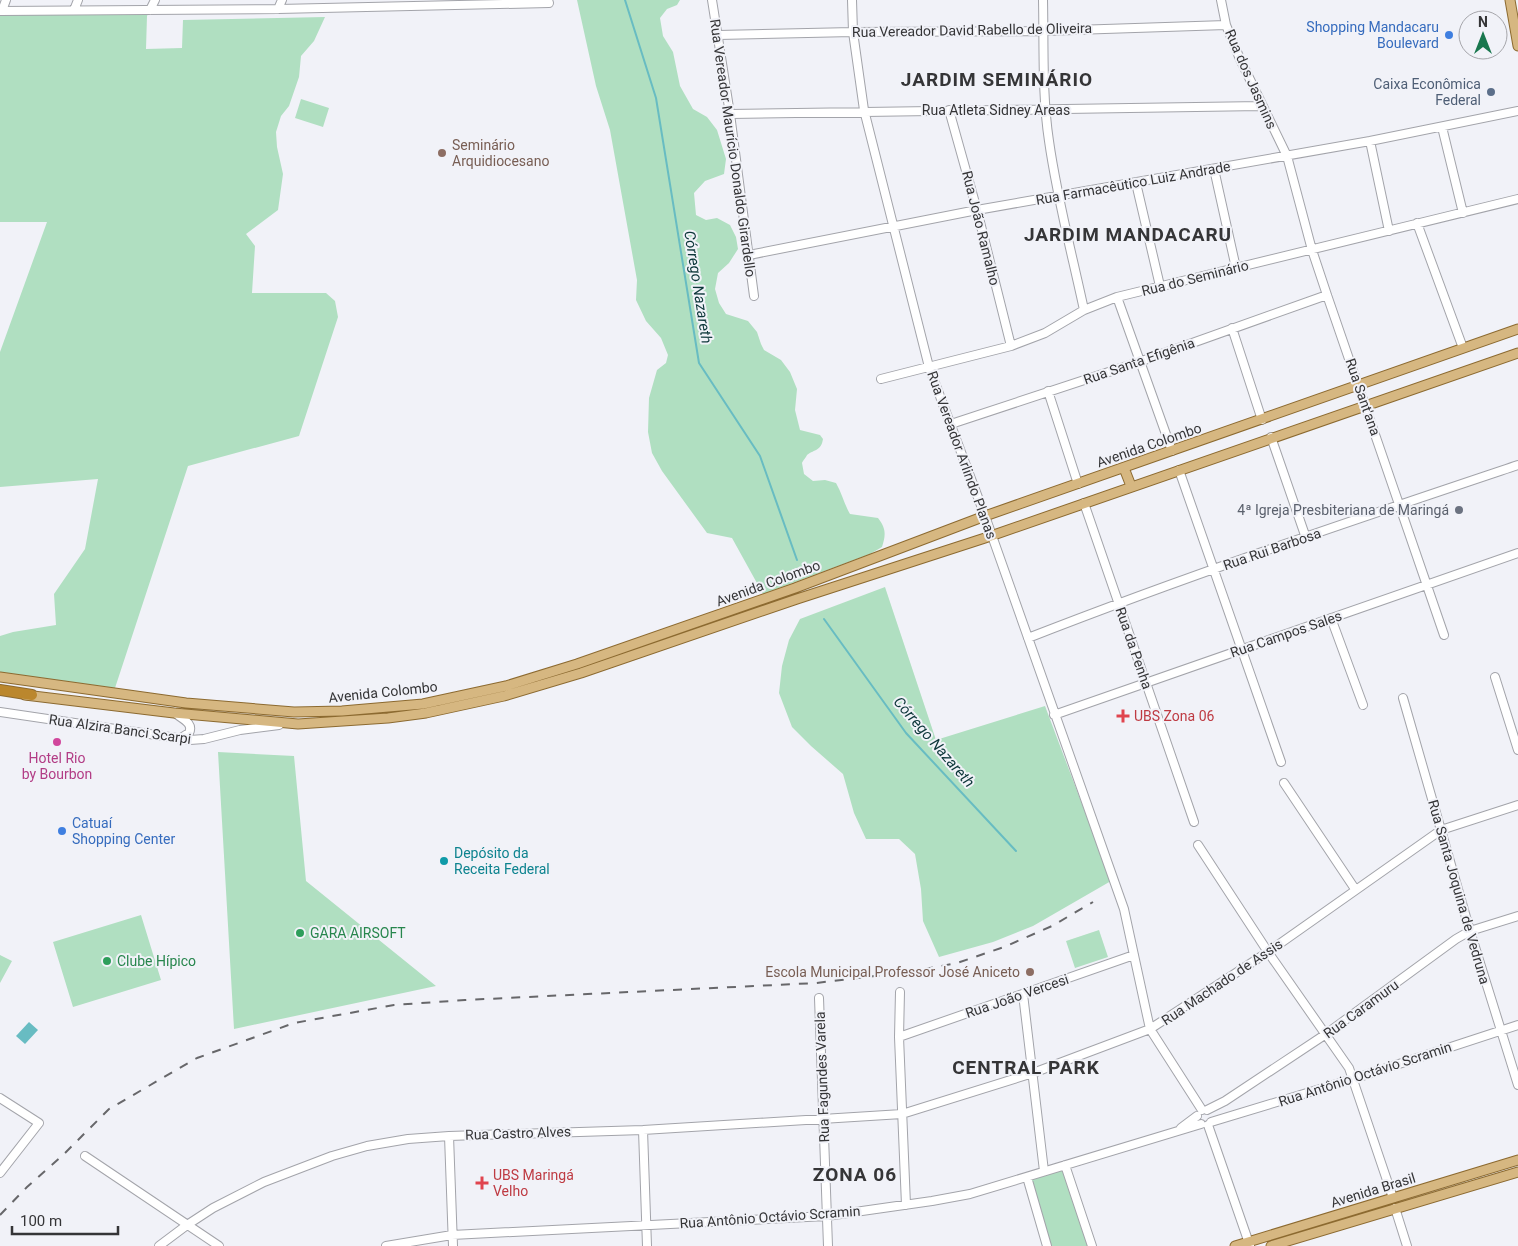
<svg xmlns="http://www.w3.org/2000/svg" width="1518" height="1246" font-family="Roboto,sans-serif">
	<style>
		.green { fill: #b0dfc1 }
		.water { fill: #68bcc2 }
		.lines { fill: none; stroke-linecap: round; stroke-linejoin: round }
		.stream { stroke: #68bcc2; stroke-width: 2 }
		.minor-casing { stroke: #a3a4aa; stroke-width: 10 }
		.major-casing { stroke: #8c6a30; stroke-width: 11 }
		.highway-casing { stroke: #8c6a30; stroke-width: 12 }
		.minor { stroke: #fff; stroke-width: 8 }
		.major { stroke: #d6b781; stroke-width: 9 }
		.highway { stroke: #bb872d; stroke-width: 10 }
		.rail { stroke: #67676a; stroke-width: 2; stroke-dasharray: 9 9; stroke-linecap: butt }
		.shop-dot { fill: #3f7fe0; stroke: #f1f2f8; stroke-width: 2 }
		.service-dot { fill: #5c6f8a; stroke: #f1f2f8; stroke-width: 2 }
		.education-dot { fill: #8d6e63; stroke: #f1f2f8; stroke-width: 2 }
		.worship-dot { fill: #6b7280; stroke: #f1f2f8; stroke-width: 2 }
		.health-dot { fill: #e0444e; stroke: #f1f2f8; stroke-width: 2 }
		.hotel-dot { fill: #d1479c; stroke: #f1f2f8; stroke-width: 2 }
		.culture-dot { fill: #0f9aa8; stroke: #f1f2f8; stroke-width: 2 }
		.leisure-dot { fill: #2e9e5b; stroke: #f1f2f8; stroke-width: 2 }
		.labels { text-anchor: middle; stroke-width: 4; stroke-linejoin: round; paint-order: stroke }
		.shop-label { font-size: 14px; fill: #366cbe; stroke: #f1f2f8; text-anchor: end }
		.street-label { font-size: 14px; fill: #353537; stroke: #f1f2f8 }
		.service-label { font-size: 14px; fill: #4e5e75; stroke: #f1f2f8; text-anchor: end }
		.education-label { font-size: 14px; fill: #785e54; stroke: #f1f2f8; text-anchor: start }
		.worship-label { font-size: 14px; fill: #5b616d; stroke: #f1f2f8; text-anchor: end }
		.health-label { font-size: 14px; fill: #be3a42; stroke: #f1f2f8; text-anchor: start }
		.hotel-label { font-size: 14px; fill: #b23c85; stroke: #f1f2f8 }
		.culture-label { font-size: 14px; fill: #0d838f; stroke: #f1f2f8; text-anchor: start }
		.leisure-label { font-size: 14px; fill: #27864d; stroke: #f1f2f8; text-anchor: start }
		.water-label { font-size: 15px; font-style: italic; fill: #0c3639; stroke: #f1f2f8 }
		.district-label { font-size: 19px; font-weight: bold; letter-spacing: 1px; fill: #353537; stroke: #f1f2f8 }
	</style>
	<rect width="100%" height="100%" fill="#f1f2f8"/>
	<path class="green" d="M577,0H680L677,5L667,9L660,18L663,36L673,52L680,86L693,109L707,117L717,130L726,159L724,174L705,181L694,193L696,215L706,220L717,218L730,225L736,237L738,249L729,263L718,273L715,289L719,303L726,314L748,321L757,332L761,344L764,350L781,360L790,372L797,389L795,410L800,430L820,435L823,439C821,451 815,449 807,455C807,456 802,462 802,463L804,474L813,481L825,480L836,483C842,493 844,504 850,514L878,518C886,528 886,535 882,547L870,554L763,594L732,538L707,533L662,471L652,453L648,432L649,398L657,370L666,363L668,355L661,338L646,321L636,300L637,280L610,130L596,86Z
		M0,10H150L147,16L146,49L182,48L183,20L325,17L314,41L301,56L299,77L289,106L281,116L276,132L277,147L283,174L278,210L246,234L255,246L252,293H326L335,301L338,317L299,436L188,466L115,688L0,672V636L13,632L56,625L54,594L85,549L98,479L0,487V352L47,222H0Z
		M301,99L329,108L323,127L295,118Z
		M885,587L936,740L1045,706L1111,881L1033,926L993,942L939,957L923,921L921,889L915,854L899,839H866L854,813L843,774L811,746L792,727L779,693L782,666L789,640L800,619Z
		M218,752L294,756L306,881L436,986L234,1029Z
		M141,915L161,980L73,1007L53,942Z
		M1099,930L1108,957L1075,968L1066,941Z
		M0,955L12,961L0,983Z
		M1065,1165L1092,1246H1047L1027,1177Z"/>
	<path class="water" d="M29,1022L38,1030L25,1044L16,1036Z"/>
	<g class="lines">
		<path class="stream" d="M625,0L656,98L699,363L760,456L797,560
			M824,619L906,733L1016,851"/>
		<g class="minor-casing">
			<path id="minor" d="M712,0L730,114L754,296
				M852,0L853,32L864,110L929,367L985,516L1124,909L1150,1029L1202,1110
				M1043,0C1044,47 1042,95 1049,141C1057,198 1072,254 1084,310
				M1221,0L1226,25L1240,59L1287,156L1312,250L1327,295L1444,635
				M278,9L282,0
				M74,10L78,0
				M150,10L155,0
				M0,11L278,9L549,3L548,0
				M2,11L6,0
				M718,35L853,32L1044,31L1226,25
				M949,110L977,210L1011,346
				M730,114L1261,106
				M1442,127L1463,213
				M1370,141L1389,231
				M1214,169L1236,268
				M1136,183L1160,286
				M1417,223L1463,348
				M749,255L977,210L1370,141L1518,111
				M1117,297L1172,451
				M1232,328L1262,420
				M881,379L1011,346L1045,333L1084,310L1117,297L1518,199
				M1048,391L1078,484
				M951,424L1139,362L1327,295
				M1271,437L1306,538
				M1179,470L1281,762
				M1084,503L1194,822
				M1331,618L1363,705
				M1028,638C1189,575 1354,520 1518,465
				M1495,677L1518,750
				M1403,698L1470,931L1518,1085
				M0,712L190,740L204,739L240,730L279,725
				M175,713C182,719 194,723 189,733L181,738
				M1054,715L1518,553
				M1284,783L1355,889
				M1198,845L1268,952L1349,1068L1393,1198
				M900,992L899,1037L906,1205
				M1023,994L1044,1171
				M819,998L828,1246
				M899,1037L1134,955
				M0,1098L39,1123L0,1173
				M1207,1110L1225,1101L1326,1034L1456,939L1470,931L1518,916
				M1211,1122L1353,1079L1518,1025
				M1208,1125L1250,1246
				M1181,1128L1197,1116
				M643,1130L647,1246
				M449,1136L453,1246
				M85,1156L219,1246
				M1065,1165L1092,1246
				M1027,1177L1047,1246
				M1395,1208L1407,1246
				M159,1246L187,1225L213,1208L264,1182L332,1156L367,1146L408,1139L449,1136L643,1130L902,1114L1033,1073L1150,1029L1268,952L1441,830L1518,805
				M386,1246L452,1235L827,1216L932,1201L970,1194L1201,1124"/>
		</g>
		<g class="major-casing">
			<path id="major" d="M1510,0L1518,46
				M1124,468L1131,486
				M0,677L186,703L294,712L342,711L423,704L506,686L577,664L795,588L985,516L1518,329
				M25,695L174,713L298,724L388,718L426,713L504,696L581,673L797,599L985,538L1518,353
				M1235,1246L1518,1160
				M1271,1246L1518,1172"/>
		</g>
		<g class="highway-casing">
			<path id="highway" d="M0,690L32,695"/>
		</g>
		<use href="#minor" class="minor"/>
		<use href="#major" class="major"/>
		<use href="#highway" class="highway"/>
		<path class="rail" d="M0,1215L27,1187L63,1155L109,1109L197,1058L294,1023L394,1005L465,1000L816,983L909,972L957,963L1004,947L1052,926L1093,902"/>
	</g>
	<g class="shop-dot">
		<circle cx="1449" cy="35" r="5"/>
		<circle cx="62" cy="831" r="5"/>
	</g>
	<circle class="service-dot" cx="1491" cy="92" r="5"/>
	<g class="education-dot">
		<circle cx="442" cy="153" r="5"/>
		<circle cx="1030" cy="972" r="5"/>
	</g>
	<circle class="worship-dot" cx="1459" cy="510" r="5"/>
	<g class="health-dot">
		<path d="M1120.5 708.5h5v5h5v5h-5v5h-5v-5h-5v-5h5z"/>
		<path d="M479.5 1175.5h5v5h5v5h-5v5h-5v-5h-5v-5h5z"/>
	</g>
	<circle class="hotel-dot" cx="57" cy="742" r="5"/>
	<circle class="culture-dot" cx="444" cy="861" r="5"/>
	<g class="leisure-dot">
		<circle cx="300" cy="933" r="5"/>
		<circle cx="107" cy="961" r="5"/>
	</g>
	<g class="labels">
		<g class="shop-label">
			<text x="1439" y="32">Shopping Mandacaru<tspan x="1439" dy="16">Boulevard</tspan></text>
			<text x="72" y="828" text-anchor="start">Catuaí<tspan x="72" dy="16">Shopping Center</tspan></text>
		</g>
		<g class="street-label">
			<text transform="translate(972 30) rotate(-1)" y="5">Rua Vereador David Rabello de Oliveira</text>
			<text transform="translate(1251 79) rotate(66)" y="5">Rua dos Jasmins</text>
			<text x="996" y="115">Rua Atleta Sidney Areas</text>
			<text transform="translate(733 148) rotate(82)" y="5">Rua Vereador Maurício Donaldo Girardello</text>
			<text transform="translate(1133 183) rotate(-10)" y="5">Rua Farmacêutico Luiz Andrade</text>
			<text transform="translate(981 228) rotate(76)" y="5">Rua João Ramalho</text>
			<text transform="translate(1195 278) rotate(-14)" y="5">Rua do Seminário</text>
			<text transform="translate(1139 361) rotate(-19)" y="5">Rua Santa Efigênia</text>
			<text transform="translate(1363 397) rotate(71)" y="5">Rua Sant'ana</text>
			<text transform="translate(1149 445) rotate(-19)" y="5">Avenida Colombo</text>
			<text transform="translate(962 455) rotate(70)" y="5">Rua Vereador Arlindo Planas</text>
			<text transform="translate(1272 549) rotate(-19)" y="5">Rua Rui Barbosa</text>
			<text transform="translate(768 583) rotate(-20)" y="5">Avenida Colombo</text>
			<text transform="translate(1286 634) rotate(-19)" y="5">Rua Campos Sales</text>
			<text transform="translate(1134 648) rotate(71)" y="5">Rua da Penha</text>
			<text transform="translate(383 692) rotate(-6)" y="5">Avenida Colombo</text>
			<text transform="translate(120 729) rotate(8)" y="5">Rua Alzira Banci Scarpi</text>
			<text transform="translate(1459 892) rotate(74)" y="5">Rua Santa Joquina de Vedruna</text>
			<text transform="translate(1222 982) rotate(-34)" y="5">Rua Machado de Assis</text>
			<text transform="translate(1017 996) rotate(-19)" y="5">Rua João Vercesi</text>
			<text transform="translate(1361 1009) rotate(-36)" y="5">Rua Caramuru</text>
			<text transform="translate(1365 1074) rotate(-18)" y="5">Rua Antônio Octávio Scramin</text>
			<text transform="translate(822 1077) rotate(-92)" y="5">Rua Fagundes Varela</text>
			<text transform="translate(518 1133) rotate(-2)" y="5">Rua Castro Alves</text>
			<text transform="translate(1373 1190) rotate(-17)" y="5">Avenida Brasil</text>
			<text transform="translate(770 1217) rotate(-4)" y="5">Rua Antônio Octávio Scramin</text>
		</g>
		<g class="service-label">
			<text x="1481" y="89">Caixa Econômica<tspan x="1481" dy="16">Federal</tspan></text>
		</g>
		<g class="education-label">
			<text x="452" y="150">Seminário<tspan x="452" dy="16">Arquidiocesano</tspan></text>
			<text x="1020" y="977" text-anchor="end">Escola Municipal Professor José Aniceto</text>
		</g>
		<g class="worship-label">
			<text x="1449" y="515">4ª Igreja Presbiteriana de Maringá</text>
		</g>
		<g class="health-label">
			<text x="1134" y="721">UBS Zona 06</text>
			<text x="493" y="1180">UBS Maringá<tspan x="493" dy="16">Velho</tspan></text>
		</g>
		<g class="hotel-label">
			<text x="57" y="763">Hotel Rio<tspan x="57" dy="16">by Bourbon</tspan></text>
		</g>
		<g class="culture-label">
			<text x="454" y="858">Depósito da<tspan x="454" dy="16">Receita Federal</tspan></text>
		</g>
		<g class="leisure-label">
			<text x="310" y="938">GARA AIRSOFT</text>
			<text x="117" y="966">Clube Hípico</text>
		</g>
		<g class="water-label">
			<text transform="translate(698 287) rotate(81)" y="5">Córrego Nazareth</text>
			<text transform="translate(934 742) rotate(49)" y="5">Córrego Nazareth</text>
		</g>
		<g class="district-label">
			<text x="997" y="86">JARDIM SEMINÁRIO</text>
			<text x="1128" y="241">JARDIM MANDACARU</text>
			<text x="1026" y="1074">CENTRAL PARK</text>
			<text x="855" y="1181">ZONA 06</text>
		</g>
	</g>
	<g transform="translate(1483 35)"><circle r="24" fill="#f1f2f8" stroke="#a6a6ab"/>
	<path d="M0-4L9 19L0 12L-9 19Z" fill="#19774e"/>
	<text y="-8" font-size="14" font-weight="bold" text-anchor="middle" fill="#353537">N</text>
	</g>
	<path d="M12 1226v8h106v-8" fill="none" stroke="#353537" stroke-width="2.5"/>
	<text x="20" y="1226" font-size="15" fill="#353537" stroke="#f1f2f8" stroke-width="4" paint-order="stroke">100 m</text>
</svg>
